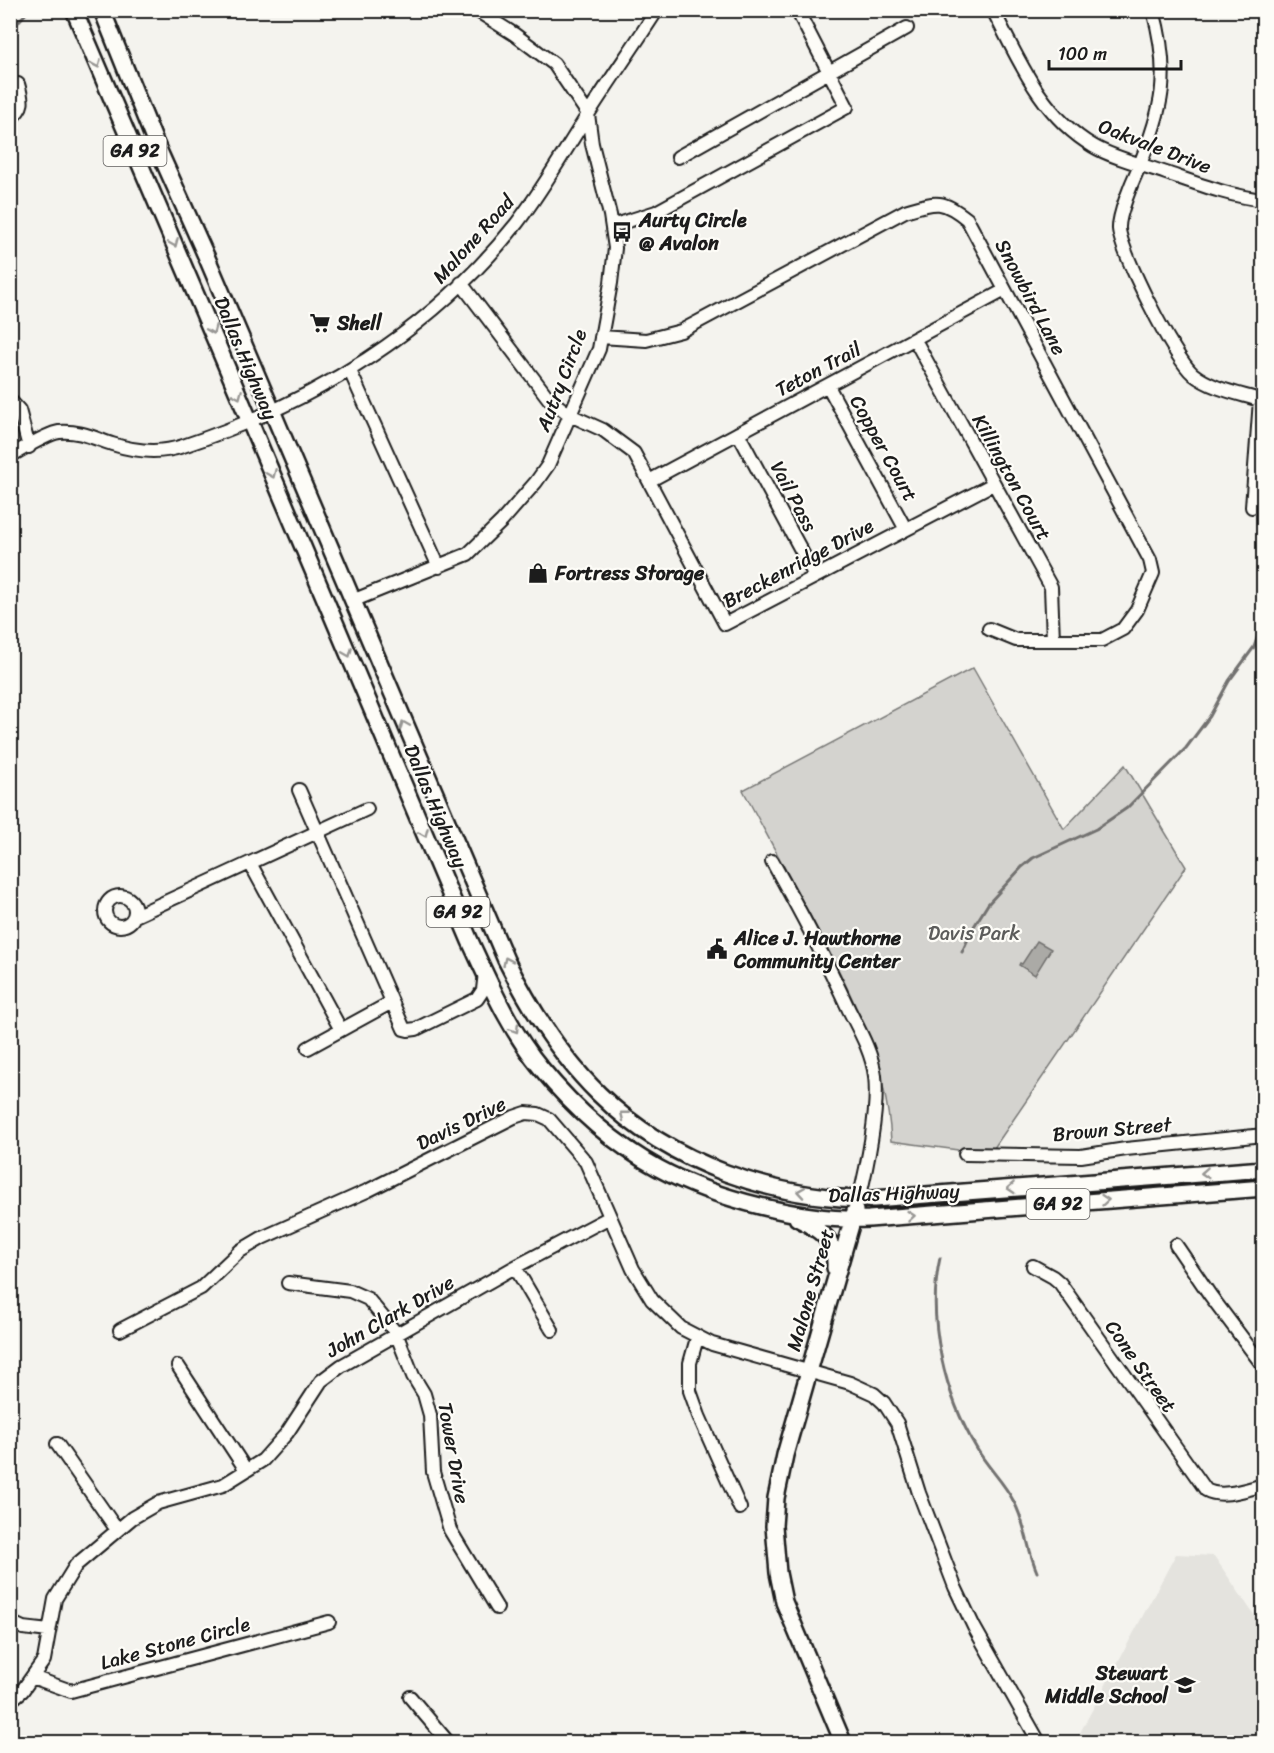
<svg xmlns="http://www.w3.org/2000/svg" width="1274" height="1753" font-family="Sriracha,sans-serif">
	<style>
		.built { fill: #e4e3de }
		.green { fill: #d4d3cf; stroke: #787876; stroke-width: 1.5 }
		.water { fill: #abaaa6; stroke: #72716f; stroke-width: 1.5 }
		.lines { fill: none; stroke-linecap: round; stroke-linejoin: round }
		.stream { stroke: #72716f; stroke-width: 3 }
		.minor-casing { stroke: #1c1c1c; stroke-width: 16 }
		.major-casing { stroke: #1c1c1c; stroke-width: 20 }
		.minor { stroke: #fdfcf7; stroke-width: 12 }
		.major { stroke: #fdfcf7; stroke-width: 15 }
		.oneway { stroke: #989794 }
		.labels { text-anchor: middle; stroke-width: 4.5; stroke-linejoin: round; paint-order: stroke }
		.shield { fill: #fdfcf7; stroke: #605f5e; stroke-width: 1.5 }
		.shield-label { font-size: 18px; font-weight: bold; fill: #1c1c1c }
		.street-label { font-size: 20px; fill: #1c1c1c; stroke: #fdfcf7 }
		.poi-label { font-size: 20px; font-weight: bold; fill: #1c1c1c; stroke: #fdfcf7; text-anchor: start }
		.park-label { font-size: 20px; fill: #5c5c5b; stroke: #fdfcf7 }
	</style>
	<rect width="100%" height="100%" fill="#f4f3ee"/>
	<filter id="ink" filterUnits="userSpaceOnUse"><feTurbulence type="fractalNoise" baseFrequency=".0167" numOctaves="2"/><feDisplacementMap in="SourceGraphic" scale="12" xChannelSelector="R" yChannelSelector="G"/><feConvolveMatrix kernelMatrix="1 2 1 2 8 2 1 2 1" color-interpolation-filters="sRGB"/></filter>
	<g filter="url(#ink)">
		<path class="built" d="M1176,1554L1214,1556L1263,1628V1742H1075Z"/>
		<path class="green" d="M973,668L1064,829L1125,765L1186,867L994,1148L958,1150L891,1141C887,1060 848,986 810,915C788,874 765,832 743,790Z"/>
		<path class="water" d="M1037,941L1051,949L1035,975L1019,965L1020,963L1022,964Z"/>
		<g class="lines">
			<path class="stream" d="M10,31L29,10
				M962,952L973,928L988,904L1022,867L1033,858L1096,829L1127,808L1186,748L1210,716L1229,681L1254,647L1260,630L1264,613
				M940,1258C926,1320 945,1396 977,1449C988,1468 1004,1482 1014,1502C1026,1524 1027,1549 1037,1572"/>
			<g class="minor-casing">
				<path id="minor" d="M993,10C1019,61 1042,116 1093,146C1113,158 1143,165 1166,173C1198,184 1229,196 1264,200
					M1153,10C1171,75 1163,109 1138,169C1132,182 1118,216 1119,229C1121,253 1174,358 1193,374C1212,389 1237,393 1260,400L1264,398
					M10,119C25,107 23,101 18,84
					M678,157L907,28
					M612,226L656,212L847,107L798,12
					M461,283L549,399L570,415L603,430L634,453L725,624L993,484
					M601,337L646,340L681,331L905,211C935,202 941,198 967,219L1150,560L1153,573L1137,610L1123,629L1102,640H1016L989,629
					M915,340L1051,587L1053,640
					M350,371L439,567
					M828,386L905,528
					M10,400L19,410L29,447
					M738,433L815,576
					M10,456C23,449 46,434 59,432C78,430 94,438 112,444C134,451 160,454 183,446C315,402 430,333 517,223C543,189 564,152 587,116C609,81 634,46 657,10
					M649,481L1005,290
					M1252,507L1260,400
					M352,601L468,554L502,521L536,482L548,465L599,349L611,283L615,248L610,215L592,144L588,114L554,64L514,34L476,10
					M299,790L404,1029L408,1030L416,1029L477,999L483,990L485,972
					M772,861C799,909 825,958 848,1008C859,1030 872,1052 875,1076C879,1109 867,1167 859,1199
					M250,863L341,1030
					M105 911a15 15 0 1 1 30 0a15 15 0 1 1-30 0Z
					M135,916L367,809
					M308,1048L392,1002
					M965,1154L1081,1156L1126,1149L1264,1135
					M1176,1245L1210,1295L1264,1367
					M1033,1266L1053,1277L1060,1283L1206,1490C1222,1499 1247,1489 1264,1485
					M515,1267L552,1330
					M288,1283L350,1291L368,1299L396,1333L413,1376L424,1394L430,1415L433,1472L450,1530L497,1608
					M120,1330L201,1288L240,1251L262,1238L367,1191L514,1117L526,1113L538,1114L549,1119L586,1162L633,1269L652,1300L681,1328L712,1344L850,1383L874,1394L884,1403L897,1423L919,1493L955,1587L974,1627L1039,1742
					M697,1338L690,1363V1391L699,1416L740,1508
					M178,1366L246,1470
					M57,1444L117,1530
					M10,1622L23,1628L49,1631
					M32,1677L71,1691L329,1622
					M410,1697L448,1742
					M10,1701L22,1691L44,1660L55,1599L76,1565L132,1518L158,1503L223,1485L263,1460L287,1433L321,1381L341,1366L515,1267L610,1217"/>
			</g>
			<g class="major-casing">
				<path id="major" d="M74,10L214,337L470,941C490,984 510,1031 541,1068C573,1107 614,1144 658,1168C715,1199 805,1222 869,1219L1264,1188
					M102,10L155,142L207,258L506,960C530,1008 560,1056 599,1094C670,1164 776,1200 874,1199L1264,1169
					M797,1218C819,1229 837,1240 835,1268
					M843,1742L784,1602L778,1573L774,1526L776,1498L785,1455L855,1211"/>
			</g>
			<use href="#minor" class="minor"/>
			<use href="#major" class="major"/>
		</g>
		<defs><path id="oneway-chevron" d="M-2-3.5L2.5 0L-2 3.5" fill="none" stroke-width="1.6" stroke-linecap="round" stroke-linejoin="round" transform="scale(1.5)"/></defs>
		<g class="oneway">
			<use href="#oneway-chevron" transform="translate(97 64) rotate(66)"/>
			<use href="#oneway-chevron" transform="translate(174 243) rotate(67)"/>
			<use href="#oneway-chevron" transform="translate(212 330) rotate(67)"/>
			<use href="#oneway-chevron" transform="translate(238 395) rotate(67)"/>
			<use href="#oneway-chevron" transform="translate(272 474) rotate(67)"/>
			<use href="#oneway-chevron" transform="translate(348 653) rotate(67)"/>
			<use href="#oneway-chevron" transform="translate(404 725) rotate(-113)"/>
			<use href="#oneway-chevron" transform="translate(424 833) rotate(67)"/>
			<use href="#oneway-chevron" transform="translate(507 961) rotate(-115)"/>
			<use href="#oneway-chevron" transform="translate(515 1029) rotate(58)"/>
			<use href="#oneway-chevron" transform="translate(624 1115) rotate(-141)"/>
			<use href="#oneway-chevron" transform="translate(1205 1173) rotate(176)"/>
			<use href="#oneway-chevron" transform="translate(1011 1188) rotate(176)"/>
			<use href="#oneway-chevron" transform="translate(801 1192) rotate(-171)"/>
			<use href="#oneway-chevron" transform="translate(1105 1200) rotate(-5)"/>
			<use href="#oneway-chevron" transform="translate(911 1216) rotate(-5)"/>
		</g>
	</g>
	<defs>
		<g id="bus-bare" transform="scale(1.62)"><path d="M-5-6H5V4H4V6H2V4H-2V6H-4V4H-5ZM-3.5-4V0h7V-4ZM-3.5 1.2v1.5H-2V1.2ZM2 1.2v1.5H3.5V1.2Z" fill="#1c1c1c" stroke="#fdfcf7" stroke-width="2.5" paint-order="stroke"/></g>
		<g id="supermarket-bare" transform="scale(1.62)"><path d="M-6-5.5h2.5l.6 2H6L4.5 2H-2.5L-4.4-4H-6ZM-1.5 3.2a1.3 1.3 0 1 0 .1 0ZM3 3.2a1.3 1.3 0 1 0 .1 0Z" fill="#1c1c1c" stroke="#fdfcf7" stroke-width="2.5" paint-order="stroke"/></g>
		<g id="shop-bare" transform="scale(1.62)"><path d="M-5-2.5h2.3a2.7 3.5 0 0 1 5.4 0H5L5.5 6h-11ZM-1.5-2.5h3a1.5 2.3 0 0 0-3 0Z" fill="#1c1c1c" stroke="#fdfcf7" stroke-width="2.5" paint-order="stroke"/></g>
		<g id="civic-bare" transform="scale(1.62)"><path d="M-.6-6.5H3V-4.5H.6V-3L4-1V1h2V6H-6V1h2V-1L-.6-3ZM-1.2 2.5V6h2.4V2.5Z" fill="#1c1c1c" stroke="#fdfcf7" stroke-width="2.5" paint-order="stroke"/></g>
		<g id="school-bare" transform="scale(1.62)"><path d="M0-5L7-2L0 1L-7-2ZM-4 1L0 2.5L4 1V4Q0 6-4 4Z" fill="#1c1c1c" stroke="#fdfcf7" stroke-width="2.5" paint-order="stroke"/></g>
	</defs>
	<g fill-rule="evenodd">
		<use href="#bus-bare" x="622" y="232"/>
		<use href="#supermarket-bare" x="320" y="323"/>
		<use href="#shop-bare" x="538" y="573"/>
		<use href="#civic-bare" x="717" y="949"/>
		<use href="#school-bare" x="1185" y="1685"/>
	</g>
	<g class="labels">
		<g class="shield">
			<rect x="103.5" y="136" width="63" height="30" rx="4.5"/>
			<rect x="426.5" y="897" width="63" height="30" rx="4.5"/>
			<rect x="1026.5" y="1189" width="63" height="30" rx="4.5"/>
		</g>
		<g class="shield-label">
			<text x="135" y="157">GA 92</text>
			<text x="458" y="918">GA 92</text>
			<text x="1058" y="1210">GA 92</text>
		</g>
		<g class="street-label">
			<text transform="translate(1155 146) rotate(21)" y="7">Oakvale Drive</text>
			<text transform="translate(473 239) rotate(-48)" y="7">Malone Road</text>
			<text transform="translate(1031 297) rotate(62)" y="7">Snowbird Lane</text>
			<text transform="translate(246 358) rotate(67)" y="7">Dallas Highway</text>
			<text transform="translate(818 369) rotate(-28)" y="7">Teton Trail</text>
			<text transform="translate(561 380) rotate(-69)" y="7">Autry Circle</text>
			<text transform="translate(884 448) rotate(61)" y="7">Copper Court</text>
			<text transform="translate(1012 477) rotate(61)" y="7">Killington Court</text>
			<text transform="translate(794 496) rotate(62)" y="7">Vail Pass</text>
			<text transform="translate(798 563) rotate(-28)" y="7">Breckenridge Drive</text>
			<text transform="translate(436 806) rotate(67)" y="7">Dallas Highway</text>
			<text transform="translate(461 1123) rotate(-26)" y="7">Davis Drive</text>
			<text transform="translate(1112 1129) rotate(-5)" y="7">Brown Street</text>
			<text transform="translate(894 1193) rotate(-2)" y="7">Dallas Highway</text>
			<text transform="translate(810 1290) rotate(-74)" y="7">Malone Street</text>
			<text transform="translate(390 1316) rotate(-30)" y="7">John Clark Drive</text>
			<text transform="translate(1141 1366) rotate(55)" y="7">Cone Street</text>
			<text transform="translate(454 1453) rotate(80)" y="7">Tower Drive</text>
			<text transform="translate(175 1643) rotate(-15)" y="7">Lake Stone Circle</text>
		</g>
		<g class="poi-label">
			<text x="639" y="227">Aurty Circle<tspan x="639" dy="23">@ Avalon</tspan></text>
			<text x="337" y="330">Shell</text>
			<text x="555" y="580">Fortress Storage</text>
			<text x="734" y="945">Alice J. Hawthorne<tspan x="734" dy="23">Community Center</tspan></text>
			<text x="1168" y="1680" text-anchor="end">Stewart<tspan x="1168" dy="23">Middle School</tspan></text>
		</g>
		<g class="park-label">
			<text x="974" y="940">Davis Park</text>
		</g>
	</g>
	<rect width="1274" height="1753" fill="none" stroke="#fdfcf7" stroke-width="36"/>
	<rect x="18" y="18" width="1238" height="1717" fill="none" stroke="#1c1c1c" stroke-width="2" filter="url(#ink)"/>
	<path d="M1049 60v9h132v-9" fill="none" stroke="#1c1c1c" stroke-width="3"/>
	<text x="1058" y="60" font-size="18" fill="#1c1c1c" stroke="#fdfcf7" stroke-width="4.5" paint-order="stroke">100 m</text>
</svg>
